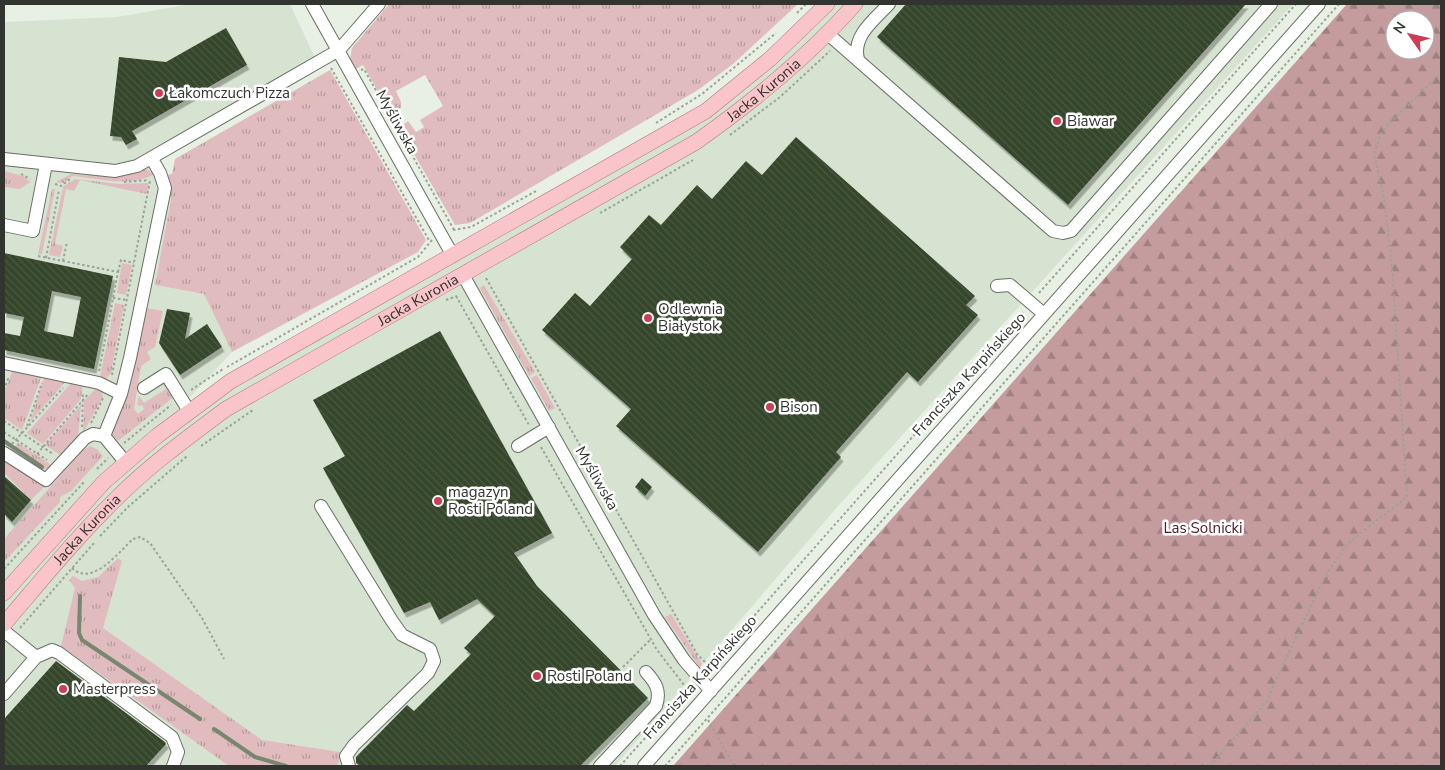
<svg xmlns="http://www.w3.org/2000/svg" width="1445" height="770" font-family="'Nunito Sans',sans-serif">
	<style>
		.built { fill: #d6e3d0 }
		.grass { fill: url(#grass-tufts) }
		.forest { fill: url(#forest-firs); fill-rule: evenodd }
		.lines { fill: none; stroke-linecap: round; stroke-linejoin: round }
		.stream { stroke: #788770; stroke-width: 4 }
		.building { fill: url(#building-back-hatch); fill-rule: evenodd; filter: url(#shadow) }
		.minor-casing { stroke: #686f64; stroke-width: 14 }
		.major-casing { stroke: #b1797c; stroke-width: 16 }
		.path { stroke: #9ca299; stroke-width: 2; stroke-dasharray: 2.5 2.5; stroke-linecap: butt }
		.minor { stroke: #fff; stroke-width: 12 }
		.major { stroke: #fac5ca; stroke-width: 15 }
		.poi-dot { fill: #cd3d58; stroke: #fff; stroke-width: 2 }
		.labels { text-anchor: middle; stroke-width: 5; stroke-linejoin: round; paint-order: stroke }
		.street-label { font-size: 15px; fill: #31342f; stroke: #fff }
		.poi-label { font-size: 15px; fill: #31342f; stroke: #fff; text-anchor: start }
		.park-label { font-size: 15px; fill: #4d1921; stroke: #fff }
	</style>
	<defs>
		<pattern id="grass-tufts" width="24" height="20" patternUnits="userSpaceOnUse" patternTransform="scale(1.25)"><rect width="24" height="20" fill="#e1bcbe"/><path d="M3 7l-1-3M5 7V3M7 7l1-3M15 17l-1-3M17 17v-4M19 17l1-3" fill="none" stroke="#b79a9b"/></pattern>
		<pattern id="forest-firs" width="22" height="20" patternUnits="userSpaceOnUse" patternTransform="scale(1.25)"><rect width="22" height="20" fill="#c59c9e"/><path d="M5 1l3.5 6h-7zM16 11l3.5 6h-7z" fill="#a18081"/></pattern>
		<pattern id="building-back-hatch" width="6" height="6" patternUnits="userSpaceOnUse" patternTransform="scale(1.25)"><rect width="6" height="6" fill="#35462b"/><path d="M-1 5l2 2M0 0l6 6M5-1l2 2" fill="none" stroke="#4a5942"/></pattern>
		<filter id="shadow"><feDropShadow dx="2.5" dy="4.5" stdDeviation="0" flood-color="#0004"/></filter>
	</defs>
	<rect width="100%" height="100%" fill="#e8f0e3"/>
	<path class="built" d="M191,4H290L316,60L150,155L171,198L155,285L204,294L232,352L133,459L233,383L679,130L831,4H1293L839,505L615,766H4V22L117,17Z"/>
	<path class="grass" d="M389,4H798L733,64L698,90L470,223L455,225L399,128L408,121L416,132L424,127L420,120L443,106L425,75L396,91L401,102V108L392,116L363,65L356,69L350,59L352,48Z
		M330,70L426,240L418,252L232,352L204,294L155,285L171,199L167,175L172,174L175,159Z
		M146,169L154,174C132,188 96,178 72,176L63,183L56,182L71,174L115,177Z
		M4,171L23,176L30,182L20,189L4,187Z
		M75,179L119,184L149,183L147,194L80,180L74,191L66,189L55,244L63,246L60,257L49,255L63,187Z
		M52,189H55L42,254H38Z
		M122,263L132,265L126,295L117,293Z
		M484,285L535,372L529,376L480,288Z
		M115,303L124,305L111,373L105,380L100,377Z
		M147,308L163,311L155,347L147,352L151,359L141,366L134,409L138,414L144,409L142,405L139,406L137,404L139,396L144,403L166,389L161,382L163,380L175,396L118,441L112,435V430L131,384Z
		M13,369L42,375L22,430L4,418V394Z
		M45,375L67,380L30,422Z
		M537,375L555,408L549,411L531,378Z
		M73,381L83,383L81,399L43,444L27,433Z
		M97,387L101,389L103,397L83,433L84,401Z
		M81,405L78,438L62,456L45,445Z
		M18,443L53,466L40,471L9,453Z
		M90,446L97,449L103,456L71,491L60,497V502L4,562V539L82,451Z
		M5,459L45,486L31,500L4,473Z
		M118,558L122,561L103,628L262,740L340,752L338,766H229L61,646L75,588L69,580L73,576L82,581L98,577Z
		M671,614L702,664L700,668L665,617Z"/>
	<path class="forest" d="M1347,4H1441V766H673ZM1395,20H1425V50H1395Z"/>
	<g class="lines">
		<path class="stream" d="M4,441L42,467
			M80,596L79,633L82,640L200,719
			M214,729L255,757L286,766"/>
	</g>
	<path class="building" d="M906,4H1246L1068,205L877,37Z
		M226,28L247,65L132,131L137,139L126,145L121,137L110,136L119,57L166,62Z
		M796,137L975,296L966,305L978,315L918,382L907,372L836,452L841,457L758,552L616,426L631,409L542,330L575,293L590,306L632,259L620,247L649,215L661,225L697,185L712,199L746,161L762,175Z
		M4,253L113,276L94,369L4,350V333L20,336L24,317L4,313ZM52,291L81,297L73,337L44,331Z
		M167,309L190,313L185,339L207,324L222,347L180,375L159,343Z
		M440,331L552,533L514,553L537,586L648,698L580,766H360L356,763V757L407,705L414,711L471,654L464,648L495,616L477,599L439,620L430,602L404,613L323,468L345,456L313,400Z
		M4,476L31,500L12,522L4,514Z
		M642,478L652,487L645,496L635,487Z
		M56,661L165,742L166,744L146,766H4V719Z"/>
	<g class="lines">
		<g class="minor-casing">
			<path id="minor" d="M312,4L453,256
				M828,34L1053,231L1063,233L1071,231L1271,4
				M858,59C852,36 874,20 889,4
				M4,159L115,171L137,166L339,50L379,4
				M4,225L33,231L46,164
				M463,275L654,615L684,660L711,691
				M997,286L1010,285L1044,314
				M4,363L99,383L121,394L130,358L165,188L160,173L152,159
				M144,388L166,374L189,411
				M121,394L104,436L126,463
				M518,446L549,427
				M4,453L46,480L85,438L93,434L104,436
				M321,506L392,621L402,635L430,649L434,661L428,673L354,745L346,756L349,766
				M4,631L36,657L4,694
				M36,657L52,650L59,653L172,737L178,752L173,766
				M600,766L656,706C661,691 656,683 646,672
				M644,766L1319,4"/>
		</g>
		<g class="major-casing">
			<g id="major">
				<path d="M4,593L104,482L157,436L231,381L706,111L770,59L827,4"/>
				<path id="s1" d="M4,624C42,580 79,534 122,493C154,462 190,436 226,409L696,142C754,101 808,57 855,4"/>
			</g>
		</g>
		<path class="path" d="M797,13L806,4
			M331,68L430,242
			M361,70L364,69L454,230
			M656,123L702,94L776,33
			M730,135L780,97L830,51
			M21,174L30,179
			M124,182L149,180
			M55,184L61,186L70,179
			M600,213L693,160
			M453,230L471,227L536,191
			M38,256L118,272L99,372
			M46,258L59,190
			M63,261L67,242
			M118,272L121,260L134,263
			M486,278L697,654L714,671
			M1039,293L1296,4
			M456,296L529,425
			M113,298L127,300
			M446,300L457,296
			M227,367L418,257L432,240
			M112,375L150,181
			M4,390L9,376
			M191,390L223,369
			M4,421L53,454
			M91,423L103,398
			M27,426L42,383
			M82,427L83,392
			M4,432L47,460
			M124,443L171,405
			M12,444L63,388
			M201,446L253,410
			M541,447L657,650L688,690L691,686
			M37,454L89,393
			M97,469L108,458
			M100,536L128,507L187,456
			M72,568C92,587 118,553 133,539L140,537L150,543L202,618L224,659
			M4,569L85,481
			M20,628L94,543
			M623,667L650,640
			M708,668L1023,312
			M708,720L734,766
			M620,766L688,690
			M665,766L1339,4
			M1210,766L1266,702L1324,578L1347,544L1407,497L1392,266L1384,198L1374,153L1382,131L1441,73"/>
		<use href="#minor" class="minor"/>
		<use href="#major" class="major"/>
	</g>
	<g class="poi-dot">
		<circle cx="159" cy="93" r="5"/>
		<circle cx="1057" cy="121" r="5"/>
		<circle cx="648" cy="318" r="5"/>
		<circle cx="770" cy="407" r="5"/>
		<circle cx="438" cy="501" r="5"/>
		<circle cx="537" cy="676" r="5"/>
		<circle cx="63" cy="689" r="5"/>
	</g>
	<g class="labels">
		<g class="street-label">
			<text dy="5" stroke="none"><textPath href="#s1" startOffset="936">Jacka Kuronia</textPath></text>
			<text transform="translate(397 122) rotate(61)" y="5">Myśliwska</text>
			<text dy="5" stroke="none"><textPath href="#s1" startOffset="531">Jacka Kuronia</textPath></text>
			<text transform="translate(969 374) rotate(-48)" y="5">Franciszka Karpińskiego</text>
			<text transform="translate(597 478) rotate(60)" y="5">Myśliwska</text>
			<text dy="5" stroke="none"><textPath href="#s1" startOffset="126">Jacka Kuronia</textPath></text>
			<text transform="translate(700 677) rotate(-48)" y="5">Franciszka Karpińskiego</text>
		</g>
		<g class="poi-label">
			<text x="169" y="98">Łakomczuch Pizza</text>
			<text x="1067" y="126">Biawar</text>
			<text x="658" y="314">Odlewnia<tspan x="658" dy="17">Białystok</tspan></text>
			<text x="780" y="412">Bison</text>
			<text x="448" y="497">magazyn<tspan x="448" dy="17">Rosti Poland</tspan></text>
			<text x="547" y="681">Rosti Poland</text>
			<text x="73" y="694">Masterpress</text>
		</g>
		<g class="park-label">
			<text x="1203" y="533">Las Solnicki</text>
		</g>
	</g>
	<rect width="1445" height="770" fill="none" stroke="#31342f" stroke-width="10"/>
	<g transform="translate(1410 35) rotate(304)"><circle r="24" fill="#ffffff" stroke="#adaeac"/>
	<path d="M0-4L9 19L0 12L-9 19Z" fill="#cd3d58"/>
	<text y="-8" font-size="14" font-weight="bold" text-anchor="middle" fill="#31342f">N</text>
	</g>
</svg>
